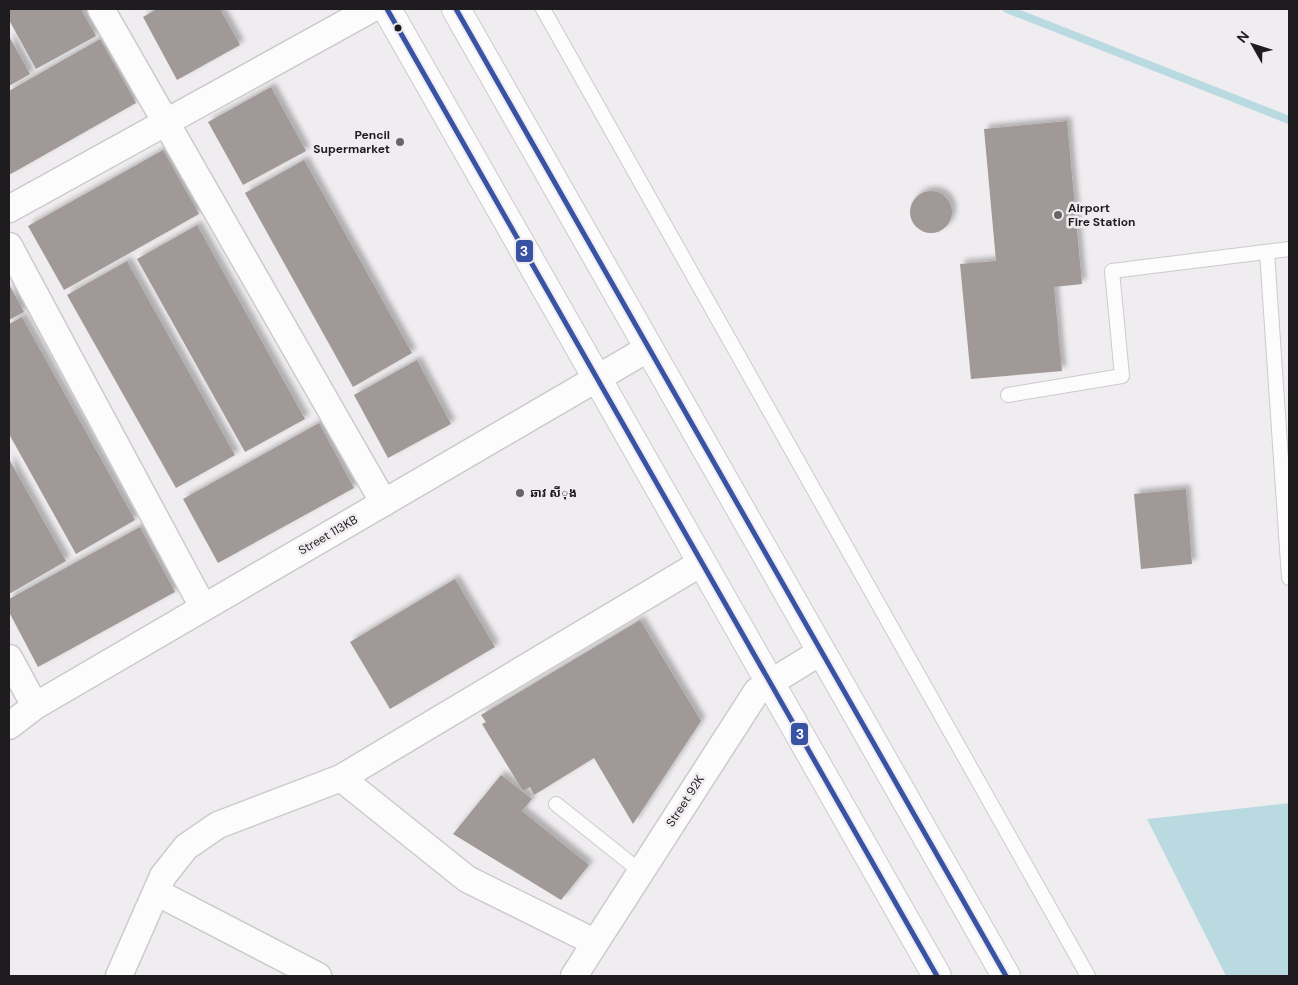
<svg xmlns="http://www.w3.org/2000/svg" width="1298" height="985" font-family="'DM Sans','Noto Sans Khmer',sans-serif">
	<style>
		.water { fill: #badae2 }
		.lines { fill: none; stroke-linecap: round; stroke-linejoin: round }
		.stream { stroke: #badae2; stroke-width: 8 }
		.building { fill: #a09997; filter: url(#shadow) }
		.service-casing { stroke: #cccacc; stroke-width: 16 }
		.minor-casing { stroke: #cccacc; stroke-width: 29 }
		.trunk-casing { stroke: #cccacc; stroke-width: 30 }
		.service { stroke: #fdfcfd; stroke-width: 14 }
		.minor { stroke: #fdfcfd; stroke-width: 26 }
		.trunk { stroke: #fdfcfd; stroke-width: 28 }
		.bus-1-casing { stroke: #f0ecf0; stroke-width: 9 }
		.bus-1 { stroke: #3853a4; stroke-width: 5 }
		.bus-dot { fill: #1e1c1e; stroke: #f0ecf0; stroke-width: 2 }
		.poi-dot { fill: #676567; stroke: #f0ecf0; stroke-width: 2 }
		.labels { text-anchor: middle; stroke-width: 5; stroke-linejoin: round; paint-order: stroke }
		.poi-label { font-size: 12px; font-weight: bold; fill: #1e1c1e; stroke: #f0ecf0; text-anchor: start }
		.street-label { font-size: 12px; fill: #1e1c1e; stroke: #f0ecf0 }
		.line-badge { stroke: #f0ecf0; stroke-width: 2 }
		.badge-label { font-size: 14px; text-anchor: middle; font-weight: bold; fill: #fff }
	</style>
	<defs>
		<filter id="shadow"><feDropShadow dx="4.5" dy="-4.5" stdDeviation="2.5" flood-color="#0004"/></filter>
	</defs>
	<rect width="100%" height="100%" fill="#efedef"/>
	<path class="water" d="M1289,803V976H1226L1147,819Z"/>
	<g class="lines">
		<path class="stream" d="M1007,9L1289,120"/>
	</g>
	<path class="building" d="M9,9H81L96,36L36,69L9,20Z
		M157,9H220L240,45L177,80L143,17Z
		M9,36L30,74L9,86Z
		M100,39L136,103L9,175V91Z
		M271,87L306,151L243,185L208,122Z
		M1067,121L1082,284L1054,287L1062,371L971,379L960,264L996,261L984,129Z
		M163,150L199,214L64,290L28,226Z
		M304,160L412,353L353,387L245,193Z
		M910 212a21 21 0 1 1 42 0a21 21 0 1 1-42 0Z
		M197,225L305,419L245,452L137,259Z
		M127,261L235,455L176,488L67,295Z
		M9,284L24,312L9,320Z
		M22,317L135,520L76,554L9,434V324Z
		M417,360L451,424L388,458L354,395Z
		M319,423L354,488L218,563L183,499Z
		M9,459L66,561L9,594Z
		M1186,489L1192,564L1141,569L1134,494Z
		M140,527L175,592L38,667L9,612V599Z
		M455,579L495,647L390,709L350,642Z
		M640,620L701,721L633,824L594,758L534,795L530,787L523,791L482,724L486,722L481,715Z
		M501,775L532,799L522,811L589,865L561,900L453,834Z"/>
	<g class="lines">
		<g class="service-casing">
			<path id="service" d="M543,9L1088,976
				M1267,252L1289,578
				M1008,395L1122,376L1112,271L1289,249
				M556,804L640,871"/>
		</g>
		<g class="minor-casing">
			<path id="minor" d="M101,9L384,503
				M9,209L371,9
				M9,246L203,607
				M9,658L35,706
				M9,726L35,706L649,348
				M341,778L467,879L594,942
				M156,892L318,976
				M119,976L163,876L186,847L218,825L341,778L701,563
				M574,976L757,691L822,651"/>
		</g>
		<g class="trunk-casing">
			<path id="trunk" d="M387,9L937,976
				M456,9L1006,976"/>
		</g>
		<use href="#service" class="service"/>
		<use href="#minor" class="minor"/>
		<use href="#trunk" class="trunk"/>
		<g class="bus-1-casing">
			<path id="bus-1" d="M387,9L937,976
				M456,9L1006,976"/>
		</g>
		<use href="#bus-1" class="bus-1"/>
	</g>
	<circle class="bus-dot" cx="398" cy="28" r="4.5"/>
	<g class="poi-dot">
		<circle cx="400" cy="142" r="5"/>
		<circle cx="1058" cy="215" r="5"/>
		<circle cx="520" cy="493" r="5"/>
	</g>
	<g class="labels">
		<g class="poi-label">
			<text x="390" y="139" text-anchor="end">Pencil<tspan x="390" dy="14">Supermarket</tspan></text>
			<text x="1068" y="212">Airport<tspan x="1068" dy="14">Fire Station</tspan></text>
			<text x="530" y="497">ឆាវ សីុង</text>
		</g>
		<g class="street-label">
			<text transform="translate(328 535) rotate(-30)" y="4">Street 113KB</text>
			<text transform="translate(685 801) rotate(-57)" y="4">Street 92K</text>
		</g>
	</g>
	<g class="line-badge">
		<rect x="515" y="239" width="19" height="24" rx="5" fill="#3853a4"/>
		<rect x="790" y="722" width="19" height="24" rx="5" fill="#3853a4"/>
	</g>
	<g class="badge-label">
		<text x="524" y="256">3</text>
		<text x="800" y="739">3</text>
	</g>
	<rect width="1298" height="985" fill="none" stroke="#1e1c1e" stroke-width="20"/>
	<g transform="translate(1253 45) rotate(309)" stroke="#f0ecf0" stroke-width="4" paint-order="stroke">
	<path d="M0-4L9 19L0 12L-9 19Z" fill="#1e1c1e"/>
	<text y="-8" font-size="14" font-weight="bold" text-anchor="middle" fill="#1e1c1e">N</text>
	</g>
</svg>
